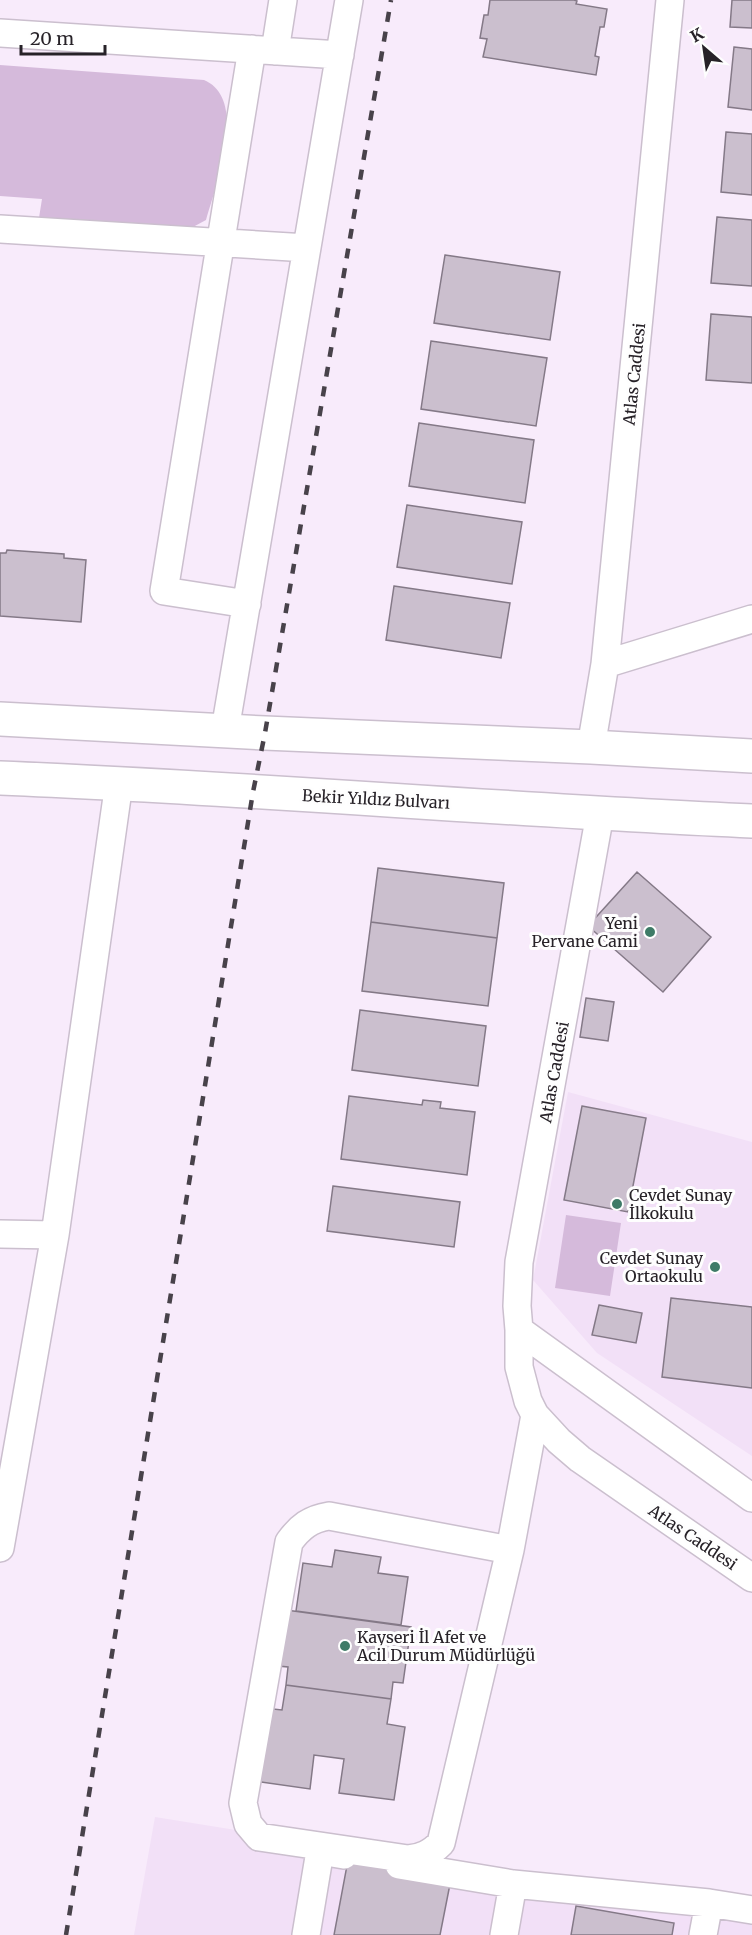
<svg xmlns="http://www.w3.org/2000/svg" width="752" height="1935" font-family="Merriweather,serif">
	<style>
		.built { fill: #f2e0f7 }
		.green { fill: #d5badb }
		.building { fill: #cbbfce; stroke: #847987; stroke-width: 1.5 }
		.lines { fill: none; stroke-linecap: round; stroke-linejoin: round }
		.minor-casing { stroke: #cbbfce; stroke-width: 30 }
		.major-casing { stroke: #cbbfce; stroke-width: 36 }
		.minor { stroke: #fff; stroke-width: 27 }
		.major { stroke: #fff; stroke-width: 33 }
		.rail { stroke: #48424a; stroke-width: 4.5; stroke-dasharray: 10 10; stroke-linecap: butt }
		.poi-dot { fill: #3e7b67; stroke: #fefefe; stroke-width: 2 }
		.labels { text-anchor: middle; stroke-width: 6; stroke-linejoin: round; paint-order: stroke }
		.street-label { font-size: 16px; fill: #272228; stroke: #fefefe }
		.poi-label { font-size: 16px; fill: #272228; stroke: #fefefe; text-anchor: end }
	</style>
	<rect width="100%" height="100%" fill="#f8ebfb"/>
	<path class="built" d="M568,1092L752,1142V1456L597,1353L533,1280Z
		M155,1817L461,1866L752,1901V1935H134Z"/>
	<path class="green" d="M0,65L204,80C249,99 216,185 206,220L193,227L38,224L42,199L0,196Z
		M566,1215L621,1223L610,1296L555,1288Z"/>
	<path class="building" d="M490,0H574L577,1L576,4L607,9L604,27H600L595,56L599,57L596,75L483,57L487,39L480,38L484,15H488Z
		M732,0H752V28L730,27Z
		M734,47L752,49V110L728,107Z
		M726,132L752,134V195L721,192Z
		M717,217L752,220V286L711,283Z
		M445,255L560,272L550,340L434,323Z
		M711,314L752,317V383L706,380Z
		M431,341L547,358L536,426L421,409Z
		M419,423L534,440L525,503L409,486Z
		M407,505L522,522L512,584L397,567Z
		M7,550L64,554V558L86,560L81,622L0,616V553H6Z
		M394,586L510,603L501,658L386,640Z
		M378,868L504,883L497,938L371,922Z
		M637,872L711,937L663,992L588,926Z
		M371,922L497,938L488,1006L362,991Z
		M586,998L614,1002L608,1041L580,1037Z
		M360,1010L486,1026L478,1086L352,1070Z
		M349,1096L422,1105L423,1100L441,1102L440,1108L475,1112L467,1175L341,1159Z
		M582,1106L646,1118L628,1212L564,1200Z
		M333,1186L460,1202L454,1247L327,1231Z
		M671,1298L752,1307V1388L662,1377Z
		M599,1305L642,1313L636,1343L592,1335Z
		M335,1550L381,1557L378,1573L408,1577L401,1625L296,1611L303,1563L332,1567Z
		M286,1610L411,1627L403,1683L393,1682L391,1699L286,1685L288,1667L278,1666Z
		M286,1685L391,1699L387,1724L405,1727L394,1800L339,1793L344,1759L314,1755L310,1789L254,1781L264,1708L282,1710Z
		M348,1860L451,1879L440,1935H334Z
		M576,1906L674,1923L672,1935H571Z"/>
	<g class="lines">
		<g class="minor-casing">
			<path id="minor" d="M0,33L340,55
				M275,51L283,0
				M0,229L307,248
				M247,604L164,591L252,49
				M605,664L752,619
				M225,730L349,0
				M591,747L605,664L670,0
				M600,814L519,1262L517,1306L519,1330V1367L528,1401L535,1415L559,1441L580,1459L752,1578
				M0,1234L55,1235
				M519,1330L752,1498
				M0,1548L55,1235L119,783
				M510,1550L329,1516C310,1519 300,1527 289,1542L243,1803L248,1824L259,1837L408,1859C422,1858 431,1853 441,1843L510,1550L535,1415
				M399,1865L513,1884L709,1903L752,1910
				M306,1935L320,1851L344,1855
				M504,1935L513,1884
				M703,1935L709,1903"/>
		</g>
		<g class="major-casing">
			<path id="major" d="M0,719L265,733L591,747L752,756
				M0,778C251,788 501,810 752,821"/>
		</g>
		<use href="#minor" class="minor"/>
		<use href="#major" class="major"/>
		<path class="rail" d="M66,1935L253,792L265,733L391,0"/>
	</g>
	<g class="poi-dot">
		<circle cx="650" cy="932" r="6"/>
		<circle cx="617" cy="1204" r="6"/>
		<circle cx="715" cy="1267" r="6"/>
		<circle cx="345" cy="1646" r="6"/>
	</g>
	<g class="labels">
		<g class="street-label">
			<text transform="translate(634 374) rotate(-84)" y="6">Atlas Caddesi</text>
			<text transform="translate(376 799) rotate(3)" y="6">Bekir Yıldız Bulvarı</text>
			<text transform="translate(554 1072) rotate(-80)" y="6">Atlas Caddesi</text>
			<text transform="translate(693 1537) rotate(34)" y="6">Atlas Caddesi</text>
		</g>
		<g class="poi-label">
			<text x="638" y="929">Yeni<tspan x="638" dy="18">Pervane Cami</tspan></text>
			<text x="629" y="1201" text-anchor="start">Cevdet Sunay<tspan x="629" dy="18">İlkokulu</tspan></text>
			<text x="703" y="1264">Cevdet Sunay<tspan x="703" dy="18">Ortaokulu</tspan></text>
			<text x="357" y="1643" text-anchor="start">Kayseri İl Afet ve<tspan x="357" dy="18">Acil Durum Müdürlüğü</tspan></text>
		</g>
	</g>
	<g transform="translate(704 48) rotate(331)" stroke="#fefefe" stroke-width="4.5" paint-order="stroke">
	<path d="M0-4.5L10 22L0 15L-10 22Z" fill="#272228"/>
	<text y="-9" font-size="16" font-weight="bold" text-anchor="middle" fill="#272228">K</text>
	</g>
	<path d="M21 45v9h84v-9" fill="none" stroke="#272228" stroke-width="3"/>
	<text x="30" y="45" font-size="18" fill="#272228" stroke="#fefefe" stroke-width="4.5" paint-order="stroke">20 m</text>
</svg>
